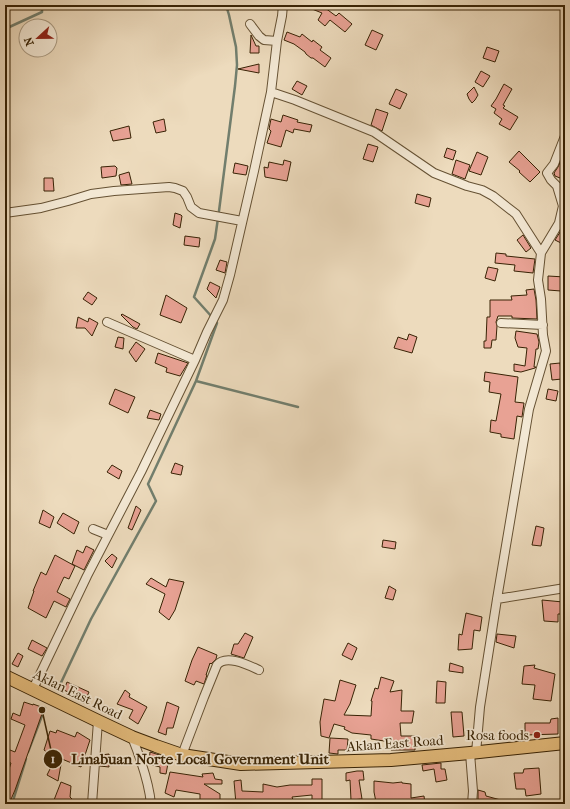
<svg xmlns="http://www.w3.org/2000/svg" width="570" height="809" font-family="'IM FELL French Canon',serif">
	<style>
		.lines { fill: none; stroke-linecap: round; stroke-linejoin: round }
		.stream { stroke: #727e6d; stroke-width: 2.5 }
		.building { fill: #e8a294; stroke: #382305 }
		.street-casing { stroke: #655133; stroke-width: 10 }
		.primary-casing { stroke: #382305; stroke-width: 14 }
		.street { stroke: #f3e8d4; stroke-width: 8 }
		.primary { stroke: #e6be7e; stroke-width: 12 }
		.poi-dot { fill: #8f2418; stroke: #f3e8d4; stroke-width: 1.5 }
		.labels { text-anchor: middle; stroke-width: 3.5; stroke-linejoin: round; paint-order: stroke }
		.street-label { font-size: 14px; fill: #382305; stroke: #f3e8d4 }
		.poi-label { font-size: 14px; fill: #382305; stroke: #f3e8d4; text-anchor: end }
		.leader { fill: none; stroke: #382305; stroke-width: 1.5 }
		.callout-dot { fill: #382305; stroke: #f3e8d4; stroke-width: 1.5 }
		.mark-label { font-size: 12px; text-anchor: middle; font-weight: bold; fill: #fff }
		.callout-label { font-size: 15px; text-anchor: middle; font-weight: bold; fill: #382305; stroke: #f3e8d4; stroke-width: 3.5; stroke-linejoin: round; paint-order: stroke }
	</style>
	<rect width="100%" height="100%" fill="#eddbbd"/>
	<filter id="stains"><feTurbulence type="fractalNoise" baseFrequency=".005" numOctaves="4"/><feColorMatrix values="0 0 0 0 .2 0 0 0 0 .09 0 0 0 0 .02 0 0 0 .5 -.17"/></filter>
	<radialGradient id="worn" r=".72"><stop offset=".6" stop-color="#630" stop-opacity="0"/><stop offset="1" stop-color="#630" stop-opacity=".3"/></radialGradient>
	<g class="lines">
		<path class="stream" d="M5,29L42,12V5
			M219,211L235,86L237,65L236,47L229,15L226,5
			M212,317L194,297L215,239L218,218
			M196,381L298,407
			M58,689L91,619L156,501L148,484L196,381L217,323L215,321
			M28,752L45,708
			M12,804L26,759"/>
	</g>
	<path class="building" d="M302,5H321L336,16L339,13L352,24L345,32L330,20L325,26L318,20L322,13Z
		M372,30L383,35L376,50L365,45Z
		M287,32L300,37L302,34L312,42L313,40L322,47L320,50L331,58L325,67L313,58H311L306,54L305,52L294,44L284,40Z
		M251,35L256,46H259V53H250Z
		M487,47L499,51L495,62L483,58Z
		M259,64V73L238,69Z
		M481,71L490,76L483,87L475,82Z
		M297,81L307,86L302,95L292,89Z
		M504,84L512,89L503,105L505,106L503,108L518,117L510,130L499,124L502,119L494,113L496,109L491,106L496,99Z
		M474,87L478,95L475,100L472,103L469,99L467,94Z
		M396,89L407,94L400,109L389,104Z
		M376,109L388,113L382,131L371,125Z
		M283,115L298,120L297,122L312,125L310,132L294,129L293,133L286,130L281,147L267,143L271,131L269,129L271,119L281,122Z
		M164,119L166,131L156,133L153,122Z
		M129,126L131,138L113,141L110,131Z
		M368,144L378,147L373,162L363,159Z
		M447,148L456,151L453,160L444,157Z
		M519,151L540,172L530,182L519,172L520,171L509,162Z
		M477,152L488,157L481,175L469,171Z
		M284,160L291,162L287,181L265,177L264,167L268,168L269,162L283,165Z
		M456,160L470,165L465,179L452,174Z
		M561,160L565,162V180L555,176L554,173L558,167Z
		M235,163L248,166L246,175L233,173Z
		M115,166L117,168L116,176L102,178L101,167Z
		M129,172L132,184L121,185L119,175Z
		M44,178H53L54,191H44Z
		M417,194L431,198L429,207L415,203Z
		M175,213L181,215L182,216L180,228L173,225Z
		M565,222V245L555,240L564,226Z
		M523,235L531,248L526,252L517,240Z
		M185,236L200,238L199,247L184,245Z
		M496,253L506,254V256L535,259L533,273L514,271L515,265L495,263Z
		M220,260L227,262L225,273L216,270Z
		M488,267L498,269L495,281L485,278Z
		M548,276L565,277V288H561V291L548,290Z
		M210,282L220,287L216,298L207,289Z
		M534,289L536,300L537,319L512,318V316H498L496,322L497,326L496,340H492L491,348H484V341H486L487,317H490V300H512L511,296L527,295L526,290Z
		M88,292L97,298L92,305L83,299Z
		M166,295L187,308L181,323L160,315Z
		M122,314L140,324L137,329L133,327L121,315Z
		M78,317L88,322L89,318L98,323L92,336L85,328H76Z
		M516,331L537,334L539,342L538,349H536L534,367H536L535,368L521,372L514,371V364L525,366L527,348L518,347L515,338Z
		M409,334L417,337L412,353L394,348L398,337L407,340Z
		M118,337L124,338L123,349L115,347Z
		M136,342L145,349L136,362L129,352Z
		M158,353L188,363L180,376L166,372L167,368L155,363Z
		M560,363L562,379L552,380L550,364Z
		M485,372L518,377L515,402L524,403L522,417L517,416L514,439L501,437V434L490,432L491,420L496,421L501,394L489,392L490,382L484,381Z
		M115,389L135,397L128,413L109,404Z
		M548,389L558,391L556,401L546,399Z
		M150,410L161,414L159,420L147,418Z
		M175,463L183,466L181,475L171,473Z
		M112,465L122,471L119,479L107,472Z
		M136,506L141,510L132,530L128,528Z
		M43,510L54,517L50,528L39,523Z
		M63,513L79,522L74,534L57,523Z
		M536,526L544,528L541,546L532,545Z
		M383,540L396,542L395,549L382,547Z
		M86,546L94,550L84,570L72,564L77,550L83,553Z
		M112,554L117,558L112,568L105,561Z
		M55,555L75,566L69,579L64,577L57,592L70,599L66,607L54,601L46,618L28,608L34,591H33L41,572L46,575Z
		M151,578L166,587L169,579L184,582L175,610L169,620L159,612L165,594L146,584Z
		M389,586L396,590L393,600L385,598Z
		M542,600L563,602V614H558V622L544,621Z
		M466,613L482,617L480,631L474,630L472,649L458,650L459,634L462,635Z
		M245,633L253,637L244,658L231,654L234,644H238Z
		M497,634L516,636L514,648L496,642Z
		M32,640L47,648L42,656L28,649Z
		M348,643L357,648L352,660L342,655Z
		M198,647L217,655L216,659L211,664L210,663L206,675H207L204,684L196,681L194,685L185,681L192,660Z
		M18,653L23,656L18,667L12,664Z
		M450,663L463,667V673L449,671Z
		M535,665L534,668L555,674L551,701L533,699L535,685L522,684L524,666Z
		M381,677L394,681L390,692L402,690L401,711H414L412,723H400L401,736H415V750H391V742L371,739V735L352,733L344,729L345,727L334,724L329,738L321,736L320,722L324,699L335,701L340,680L356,685L350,704L344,715L371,716L372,701H371L375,688L378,689Z
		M437,681L446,682L445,703H436Z
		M67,682L89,692L84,703L75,698L76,696L64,690Z
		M125,690L130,694L129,697L147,707L138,724L129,718L133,710L117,704Z
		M24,702L33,705V704L44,708L15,790L9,804H5V782L11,763L5,761V748L15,752L25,725L11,719L13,713L20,716Z
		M167,702L179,707L173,728H167L166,735L158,732L162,721Z
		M451,712H462L464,736L453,737Z
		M558,718V734L525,735V723H550L551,719Z
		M57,730L75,737L77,732L90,740L81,767L62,759L58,781L47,775L52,765L46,763L49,754L44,750L50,731L56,733Z
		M330,738L348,739L347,750H338V754L329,753Z
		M150,752L169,758L166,774L160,773V767L149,764Z
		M109,754V767L100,766L101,755Z
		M441,763V769H445L447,780L436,782L434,769L423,771L422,765Z
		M539,768L541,794L526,796L525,789H516L514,773H523L524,769Z
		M357,771H363L364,780H359L362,799L351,800L350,780L346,781V773Z
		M170,772L203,777L202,774L213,773L215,779L222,780V784H204L220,794V804H200V794L176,790L174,797L165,793Z
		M312,779H322V801H312V795L292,797L293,800H275V801L251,800V801H242L241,804H236L234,781L241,780L242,791L263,792V784L277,787L290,785H312Z
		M374,781L393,783L402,782V783L411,784V798L424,796L425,804H388L387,801L376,802L374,792Z
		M61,782L71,786L70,797L77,804H64L54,800Z
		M478,790L485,792L486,796L508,802V804H478Z"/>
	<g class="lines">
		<g class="street-casing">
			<path id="street" d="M250,24L259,36L264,40L277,41
				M271,92L295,100L374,132L434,173L467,186L482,190L493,196L516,214L541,253
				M5,213L41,208L68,201L91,194L114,191L169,187L175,188L183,191L187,197L191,207L199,213L242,221
				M107,322L195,360
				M501,323L543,325
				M93,529L108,535
				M497,599L565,588
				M33,689L87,576L141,472L195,360L207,332L223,300L230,275L254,171L271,92L277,41L282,16L283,5
				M132,737C140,757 149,783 151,804
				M470,753L473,791L472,804
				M476,753L480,707L497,599L529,409L546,351L543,335L541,299L538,280L541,253L559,223L563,206L557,186L551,180L547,173L554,164L565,136
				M182,755L204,697L217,665C226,654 248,665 259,670
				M92,804L98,721"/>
		</g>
		<g class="primary-casing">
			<path id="primary" d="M5,676L98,721L132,737L156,746L182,755L241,764L391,760L470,753L565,743"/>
		</g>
		<use href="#street" class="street"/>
		<use href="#primary" class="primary"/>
	</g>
	<circle class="poi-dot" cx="537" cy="735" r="4"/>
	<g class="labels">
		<g class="street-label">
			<text transform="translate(78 694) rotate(26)" y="5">Aklan East Road</text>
			<text transform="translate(395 743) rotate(-4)" y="5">Aklan East Road</text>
		</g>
		<g class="poi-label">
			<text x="529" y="740">Rosa foods</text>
		</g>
	</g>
	<path class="leader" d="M42 710L53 759"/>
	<g class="callout-dot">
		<circle cx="42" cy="710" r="4"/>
		<circle cx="53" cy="759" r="10"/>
	</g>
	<g class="mark-label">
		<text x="53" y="763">1</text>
	</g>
	<g class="callout-label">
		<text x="200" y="764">Linabuan Norte Local Government Unit</text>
	</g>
	<rect width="570" height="809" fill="none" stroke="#eddbbd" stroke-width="20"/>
	<rect x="6" y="6" width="558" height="797" fill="none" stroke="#382305" stroke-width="2"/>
	<rect x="10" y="10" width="550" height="789" fill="none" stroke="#382305"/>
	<g transform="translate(38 38) rotate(248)"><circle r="19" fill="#f3e8d4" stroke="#a89981"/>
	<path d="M0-3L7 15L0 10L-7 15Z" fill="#8f2418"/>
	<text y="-6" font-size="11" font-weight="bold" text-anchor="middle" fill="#382305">N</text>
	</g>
	<rect width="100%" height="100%" filter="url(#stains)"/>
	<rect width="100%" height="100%" fill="url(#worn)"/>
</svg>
